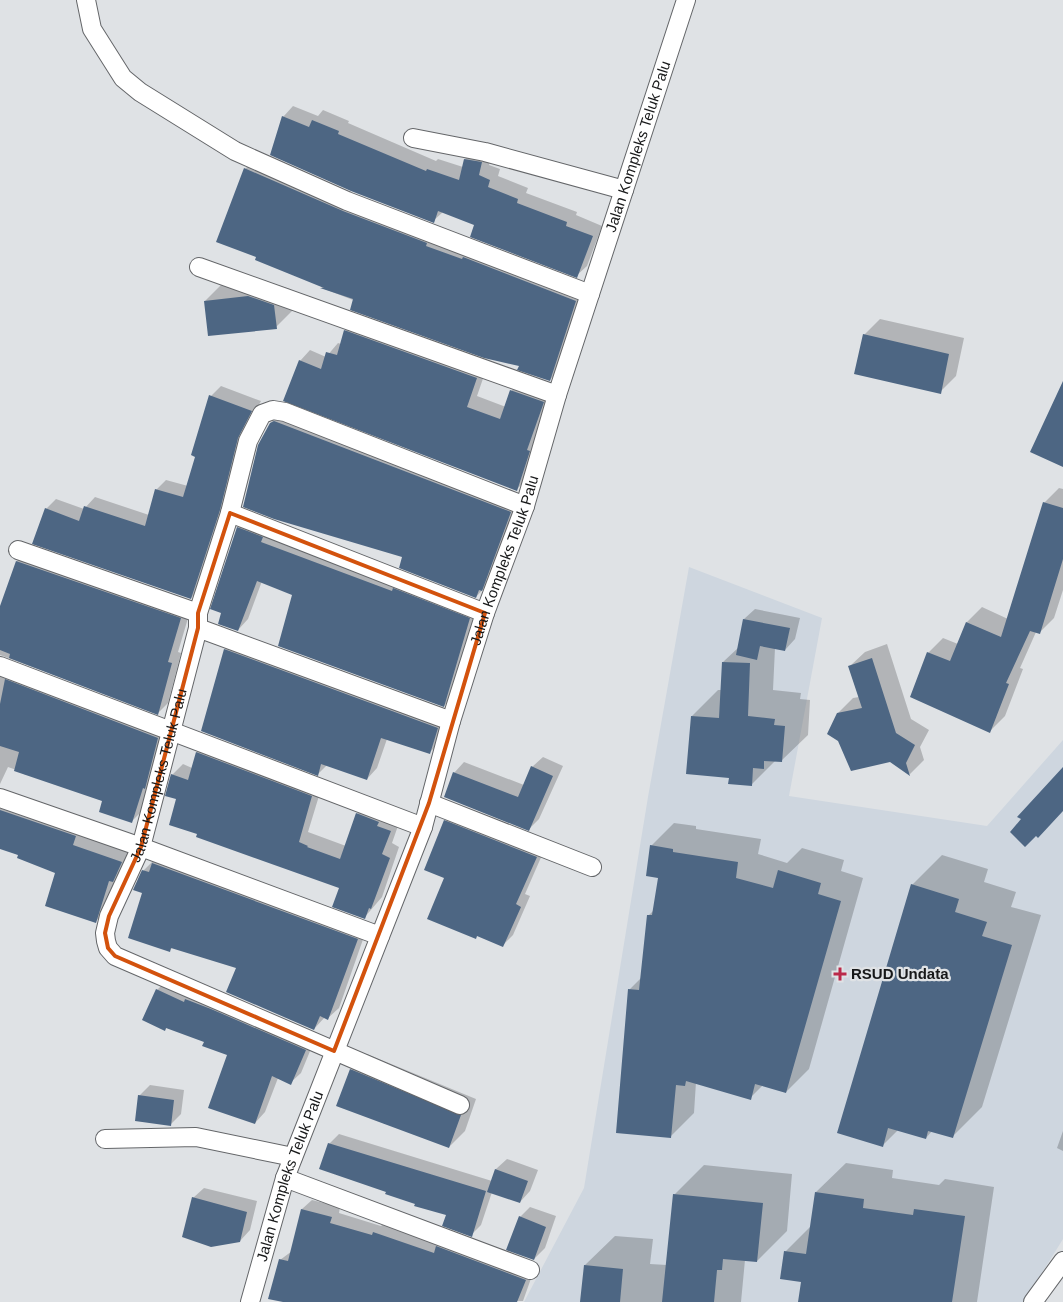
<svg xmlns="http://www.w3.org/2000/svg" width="1063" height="1302" font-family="Helvetica,sans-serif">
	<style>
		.built { fill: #ced6df }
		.shadow { fill: #0003 }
		.building { fill: #4d6683 }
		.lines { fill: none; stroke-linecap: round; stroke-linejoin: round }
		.street-casing { stroke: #646669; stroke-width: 20 }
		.street { stroke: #fff; stroke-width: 18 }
		.marked { fill: none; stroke: #d3520d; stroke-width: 4; stroke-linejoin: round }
		.poi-dot { fill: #ba2949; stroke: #dfe2e5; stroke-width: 2 }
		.labels { text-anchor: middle; stroke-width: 4.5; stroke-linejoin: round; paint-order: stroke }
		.street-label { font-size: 15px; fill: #171819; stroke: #dfe2e5 }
		.poi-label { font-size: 15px; font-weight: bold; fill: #171819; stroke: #dfe2e5; text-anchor: start }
	</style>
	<rect width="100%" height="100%" fill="#dfe2e5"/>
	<path class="built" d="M689,567L822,618L789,796L987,826L1063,740V1239L1024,1302H524L584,1188L648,797Z"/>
	<path class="shadow" d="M293,106L318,116L323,110L349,121L348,123L436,161L438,159L463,167L465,159L475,149L492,152L489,165L500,169L498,176L528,188L526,193L577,212L576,215L602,226L587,266L576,276L476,224L443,212L433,221L283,117Z
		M256,158L586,290L560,369L550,380L520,365L322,288L245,169Z
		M265,281L290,289L292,311L276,327L205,301L221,285Z
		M880,319L964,338L956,376L940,392L864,335Z
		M356,320L487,367L477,396L506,407L512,390L522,380L553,391L527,479L516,490L300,361L310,350L326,357L338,343L341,344L345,331Z
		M221,386L261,401L247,427L201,588L191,598L46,509L56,499L84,509L95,497L149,515L156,490L166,480L188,486L211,396Z
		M281,412L521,501L486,586L476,597L404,556L271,423Z
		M1059,488L1063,489V590L1054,618L1039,633L1036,632L1020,668L1023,669L1005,716L990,731L928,653L943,638L958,644L967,622L982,607L1008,619L1044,503Z
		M248,517L479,608L454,695L444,706L294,594L262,581L248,619L238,630V528Z
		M27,551L191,608L178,652L181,653L168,703L158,713L0,655L1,662L168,727L142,811L131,822L104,801L8,767L0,784V609L17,561Z
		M755,609L800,618L795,639L785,650L775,648L773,690L801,693L800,699L810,700L808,735L781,761H775L751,785L730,777L692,716L718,690H722L723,662L739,647L744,619Z
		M235,639L448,717L440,742L430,752L387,739L377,768L367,779L327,765L318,774L225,649Z
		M887,644L911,719L929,730L920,747L924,760L910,774L891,761L838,713L853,698L859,697L850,666L865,652Z
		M207,742L322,786L308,832L346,846L357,814L368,803L400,820L392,843L399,847L382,897L364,918L341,887L199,833L178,799L172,775L183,764L192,768L197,752Z
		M543,757L563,766L539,819L529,829L454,773L464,762L524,785L532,767Z
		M0,797L132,852L123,871L117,877L106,911L96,921L57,872L0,847Z
		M456,811L546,846L525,894L530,896L513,935L502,946L445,821Z
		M674,823L696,826V829L761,839L758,854L787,863L802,848L844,860L841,871L863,878L809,1069L786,1092L763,1085L750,1098L696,1082L694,1113L670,1137L629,990L642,977L649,915L654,910L659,877L651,846Z
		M942,855L988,869L984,882L1016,892L1011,907L1041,915L982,1107L952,1137L932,1131L926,1138L898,1130L883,1145L912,885Z
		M154,860L367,928L339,1008L328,1018L325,1017L314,1029L238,967L173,947L170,950L144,892L143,871Z
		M168,979L315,1039L301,1073L290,1083L278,1078L265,1112L255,1123L228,1054L206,1041L167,1027L165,1030L157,990Z
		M367,1054L476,1099L465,1131L449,1147L351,1070Z
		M150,1085L184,1090L181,1114L171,1124L139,1096Z
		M1063,1131V1151L1057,1148Z
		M339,1134L492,1181L496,1169L507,1159L538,1170L530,1191L520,1202L492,1192L481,1225L471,1235L447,1214L387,1191L329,1144Z
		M846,1163L893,1170L892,1178L939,1185L945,1179L994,1187L977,1302H800L803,1281L785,1252L812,1225L816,1192Z
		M704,1165L792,1174L787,1231L757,1261L745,1260L741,1302H581L585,1265L615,1236L653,1239L650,1264L667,1265L674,1195Z
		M204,1188L257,1201L250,1230L240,1241L193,1198Z
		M312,1200L340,1207L339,1213L381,1226L384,1223L534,1270L523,1301L289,1302L280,1260L292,1251L302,1209Z
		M530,1207L556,1216L545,1248L534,1259L520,1217Z"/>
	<path class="building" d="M282,116L309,127L312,120L339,131L338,134L426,171L427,169L459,180L464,159L482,162L479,175L490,180L488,187L518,199L517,203L567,222L566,226L593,236L577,278L470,237L474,225L438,211L434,223L351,191L270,155Z
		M244,168L343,211L427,243L426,246L462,259L463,257L576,301L550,381L517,370L519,366L484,358L350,310L353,299L320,288H324L255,260L256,257L216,242Z
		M248,296L274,305L277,329L208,336L204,301Z
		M344,330L477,378L467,407L500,419L510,390L544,402L527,450L530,451L517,491L283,401L299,360L321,369L326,352L337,355Z
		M863,334L949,354L941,394L854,374Z
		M1063,381V467L1030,452Z
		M209,395L252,411L238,438L220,510L191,599L32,544L45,508L79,521L84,506L145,526L155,489L183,497L195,457L191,455Z
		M274,421L511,512L482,591L479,590L476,598L399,568L402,557L274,519L243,507L258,445L270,423Z
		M1043,502L1063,508V559L1040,634L1030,631L1006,683L1009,684L990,733L910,697L927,652L950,661L966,622L1001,637Z
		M237,527L263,537L261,542L392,591L393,588L470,618L444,707L278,646L292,595L257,581L238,631L218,624L221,613L210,609Z
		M16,561L181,618L168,662L172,663L158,715L9,658L10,654L0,650V606Z
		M743,619L790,628L785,651L760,646L757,660L736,655Z
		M224,649L438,728L430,754L381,738L367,780L321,764L318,776L201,731Z
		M872,658L896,733L915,745L906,763L910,776L890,762L851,771L838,741L827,734L837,713L862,708L848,666Z
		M722,662L750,663L748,716L775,719L774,725L785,726L782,762L764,761V769L753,768L752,786L728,784L729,778L686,774L691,716L719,718Z
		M5,679L158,738L145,789L143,788L132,823L99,812L102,801L14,771L19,752L0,746V704Z
		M196,752L312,796L299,842L308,846L307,847L340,859L356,813L379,822L377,826L391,831L382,854L390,858L371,909L369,908L365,919L332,907L339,888L196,837L197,834L169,825L176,799L165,796L171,774L188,780Z
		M531,766L553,776L529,831L444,797L453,772L518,797Z
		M1063,767V811L1038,838L1036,836L1025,847L1010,832L1021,819L1017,817Z
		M0,810L76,836L73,845L122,862L113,882L109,881L96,923L45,906L55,873L17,858L18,855L0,849Z
		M444,820L537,857L516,904L521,907L503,947L477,936L476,939L427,919L444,878L424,870Z
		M650,845L673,849V852L738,862L736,878L773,888L778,870L821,883L818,894L841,901L786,1093L755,1084L751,1100L686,1081L685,1086L676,1085L671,1138L616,1133L628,989L639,990L647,915H652L658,878L646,876Z
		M152,863L358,939L328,1020L320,1016L314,1030L226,992L236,968L171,948L170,952L128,938L142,893L133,890L142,870L149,872Z
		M911,884L959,899L955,912L987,922L982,936L1012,945L953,1138L928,1131L926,1139L888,1128L883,1147L837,1133Z
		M156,989L184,1002L185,999L211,1009L306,1050L291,1085L272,1076L255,1124L208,1108L227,1055L202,1046L204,1042L166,1028L165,1031L142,1020Z
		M350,1069L461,1115L449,1148L336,1106Z
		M138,1095L174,1100L171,1126L135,1121Z
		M328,1143L486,1191L472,1237L442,1226L446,1215L414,1206L415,1204L385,1194L386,1192L319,1169Z
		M495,1169L528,1181L520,1203L487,1192Z
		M815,1192L864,1199L863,1208L913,1215L914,1209L965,1216L952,1302H798L801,1282L780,1279L784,1251L806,1254Z
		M673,1194L763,1203L757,1262L723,1259L722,1270H717L714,1302H662Z
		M192,1197L247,1212L240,1242L211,1247L182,1237Z
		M301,1209L332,1217L330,1223L372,1235L373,1232L434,1253L436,1246L526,1280L517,1302H283L268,1299L279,1259L288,1261Z
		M519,1216L546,1227L534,1260L506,1250Z
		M584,1265L623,1269L620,1302H580Z"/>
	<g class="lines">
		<g class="street-casing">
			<g id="street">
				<path d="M86,0L92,29L123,78L140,92L235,151L347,201L590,294"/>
				<path d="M413,138L485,152L624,190"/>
				<path d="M199,267L557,395"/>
				<path d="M230,513L485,613"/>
				<path d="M18,550L198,613"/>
				<path d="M198,628L451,721"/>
				<path d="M0,666L423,827"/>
				<path d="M0,798L141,847L380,936"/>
				<path d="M429,803L592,867"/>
				<path id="s1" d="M460,1105L115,956L108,948L106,941L105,933L109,916L141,847L198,628V613L230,513L248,441L262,414L273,410L285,412L525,506"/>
				<path d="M105,1139L196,1137L293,1157"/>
				<path d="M285,1178L530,1270"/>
				<path id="s2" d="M250,1302L285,1178L423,827L451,721L485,613L525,506L557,395L686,0"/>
				<path d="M1033,1302L1063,1261"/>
			</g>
		</g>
		<use href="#street" class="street"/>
	</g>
	<path class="marked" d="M230,513L485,613L429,803L334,1051L115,956L108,948L105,933L109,916L141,847L198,628V613Z"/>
	<path class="poi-dot" d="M837.5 966.5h5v5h5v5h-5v5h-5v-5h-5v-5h5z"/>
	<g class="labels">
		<g class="street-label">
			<text dy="5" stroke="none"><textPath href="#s2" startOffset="1220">Jalan Kompleks Teluk Palu</textPath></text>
			<text dy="5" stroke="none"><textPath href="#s2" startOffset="785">Jalan Kompleks Teluk Palu</textPath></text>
			<text dy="5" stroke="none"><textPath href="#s1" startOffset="569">Jalan Kompleks Teluk Palu</textPath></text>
			<text dy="5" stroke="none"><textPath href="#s2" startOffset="132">Jalan Kompleks Teluk Palu</textPath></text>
		</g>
		<g class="poi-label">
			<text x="851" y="979">RSUD Undata</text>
		</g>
	</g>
</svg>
